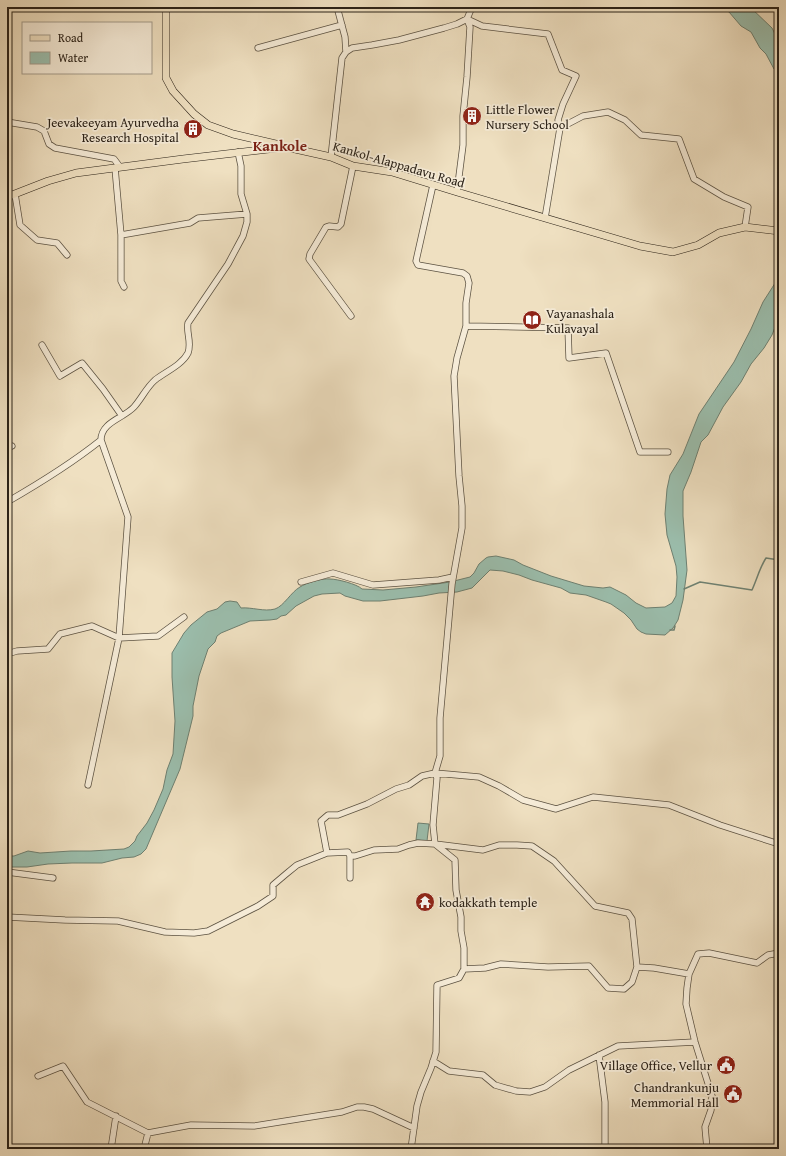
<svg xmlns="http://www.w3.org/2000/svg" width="786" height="1156" font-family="'Gentium Book Plus',serif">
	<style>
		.water { fill: #9bbead; stroke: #6e8071 }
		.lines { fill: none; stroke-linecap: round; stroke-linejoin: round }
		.stream { stroke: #6e8071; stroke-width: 1.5 }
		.minor-casing { stroke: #5c5242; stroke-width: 7 }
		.major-casing { stroke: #2b2218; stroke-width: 8 }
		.minor { stroke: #f5ebd7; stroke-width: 5.5 }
		.major { stroke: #efe0c1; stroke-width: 7 }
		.labels { text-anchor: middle; stroke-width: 3.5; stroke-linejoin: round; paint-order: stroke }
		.poi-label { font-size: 13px; fill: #2b2218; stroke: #f5ebd7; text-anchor: start }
		.street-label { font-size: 13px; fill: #2b2218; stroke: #f5ebd7 }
		.quarter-label { font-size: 15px; font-weight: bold; fill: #7a1f14; stroke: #f5ebd7 }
	</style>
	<rect width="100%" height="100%" fill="#efe0c1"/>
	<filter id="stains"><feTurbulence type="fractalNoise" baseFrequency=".005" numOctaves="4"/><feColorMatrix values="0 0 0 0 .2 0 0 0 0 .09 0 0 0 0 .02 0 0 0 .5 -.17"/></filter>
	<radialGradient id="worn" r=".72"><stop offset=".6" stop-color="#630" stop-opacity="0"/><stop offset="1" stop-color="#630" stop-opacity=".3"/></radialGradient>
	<path class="water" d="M721,7H750L772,28L779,42V78L777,71L774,69L766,54L760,48L751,32L741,26L729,12Z
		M779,277V317L772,335L764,348L751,364L741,382L723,407L708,435L701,442L691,472L683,491V516L687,570L683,600L678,620L673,628L665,635L646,634L641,632L637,629L631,620L624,613L611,604L606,602L586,595L570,593L561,588L532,580L519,575L503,571L490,570L472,588L457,592L439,593L423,596L380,601H363L345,596L340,593L322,594L314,596L296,606L286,615L281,616L277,619L270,620L250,621L221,633L217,636L215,642L208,649L199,676L193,706V716L180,769L146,849L141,854L134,857L122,858L102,863H72L48,864L27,867H7V856H14L28,851L40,853L71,851H91L124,849L129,847L135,841L137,836L147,823L154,810L163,789L167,770L173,754L175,721L172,677V653L184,633L191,625L207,612L217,609L225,602L230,601L237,602L241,608C252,607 264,612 275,609C284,606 291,592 300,587C306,583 322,578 330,579C337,579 357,584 362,589L383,590L416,587L450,582L470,577L474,573L479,564L486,558L488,557L496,556L514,560L523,565L551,576L584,586L603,588L610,587L626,595L636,603L646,608L665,607L672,603L676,596L677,577L676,566L667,535L665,514L667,489L670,475L683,454L699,414L734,362L751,329L763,302Z
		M418,823L429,824L427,841L416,840Z"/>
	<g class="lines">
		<path class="stream" d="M684,589L700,582L752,590C757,579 760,567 766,558L779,560
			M670,630H674L675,626"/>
		<g class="minor-casing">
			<path id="minor" d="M337,7L345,37L346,52
				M467,19L482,26L548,34L562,70L576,76L563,104L558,120L560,128
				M258,48L342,25
				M7,122L37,127L44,131L49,144L55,148L114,159L120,167
				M331,157L342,58L346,52L352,48L372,45L399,40L444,28L457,24L467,19L472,7
				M115,168L121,235L190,223L198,218L247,214
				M433,185L416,261L418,265L463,273L467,276L469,283L466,303V326L457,358L454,376L459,476L462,506V528L452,584L440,718V756L435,773L479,777L499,786L523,800L556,809L593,797L669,805L720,825L779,844
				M457,192L463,145V116L467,77L470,27L467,19
				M15,194L20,225L37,240L57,243L67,255
				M545,218L560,128L583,116L608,112L625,120L641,135L679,139L694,179L724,197L748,207L745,227
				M121,235V281L124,287
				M351,316L309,259L310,254L326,227L329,226L338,227L341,224L353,166
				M466,326L568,328L569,358L606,353L640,452H668
				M42,345L60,376L82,363L103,389L122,416
				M7,448L12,446
				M7,502C40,483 71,464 101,440C101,422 124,418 134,407C142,398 146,388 155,380C165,372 182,365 188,353C192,342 186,333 188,323L228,264L243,236L247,222V214L241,194V166L238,152
				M301,582L333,573L373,585L439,580L453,577
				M7,654L17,651L48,649L60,634L92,626L119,638L158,636L184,617
				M88,785L119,638L128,517L101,440
				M327,853L348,852L350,856V878
				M350,856H355L374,850L398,849L409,845L418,843L435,844L483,850L499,845H517L532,846L554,861L595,906L628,913L632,919L637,967
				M7,872L53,878
				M7,917L65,920L118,921L165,932L194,933L208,931L258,906L273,896V885L286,874L297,865L327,853L321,821L328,815H338L367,804L396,789L409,785L422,776L435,773L437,778L433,825L435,844L455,860L456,890L461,917V931L464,948V969L459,978L437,985L436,1052L431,1068L421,1092L417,1106L411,1149
				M464,969L485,968L501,964L548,967L589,966L608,988L624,989L632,982L637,967L654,968L689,974
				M599,1055L605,1102V1149
				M433,1061L449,1071L483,1075L495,1085L516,1091L530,1092L545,1087L569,1070L618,1046L695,1042
				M38,1076L63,1066L87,1102L148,1133L144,1149
				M148,1133L191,1125L254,1126L342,1112L357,1107H364L373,1109L414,1128
				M111,1149L116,1116
				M707,1149L705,1127L711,1110L712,1096L695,1042L686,1004L687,988L689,974L698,954L709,953L757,963L768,955L779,953"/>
		</g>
		<g class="major-casing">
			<path id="major" d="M166,7V78L173,91L194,114L208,125L233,134L280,145
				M7,197L48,181L76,173L183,159L286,147L331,157L353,166L392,172L457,192L596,233L640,246L673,252L698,245L719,233L745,227L779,231"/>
		</g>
		<use href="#minor" class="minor"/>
		<use href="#major" class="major"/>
	</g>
	<defs>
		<g id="building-disc" transform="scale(1)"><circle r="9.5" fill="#8f2418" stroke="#f5ebd7"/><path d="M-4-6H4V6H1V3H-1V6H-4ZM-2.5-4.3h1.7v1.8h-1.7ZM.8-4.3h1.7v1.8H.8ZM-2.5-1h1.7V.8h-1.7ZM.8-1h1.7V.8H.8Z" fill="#fff"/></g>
		<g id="library-disc" transform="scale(1)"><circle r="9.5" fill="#8f2418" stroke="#f5ebd7"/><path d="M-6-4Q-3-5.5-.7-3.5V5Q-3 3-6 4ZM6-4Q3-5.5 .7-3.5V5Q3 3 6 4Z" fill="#fff"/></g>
		<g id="temple-disc" transform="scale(1)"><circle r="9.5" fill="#8f2418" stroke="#f5ebd7"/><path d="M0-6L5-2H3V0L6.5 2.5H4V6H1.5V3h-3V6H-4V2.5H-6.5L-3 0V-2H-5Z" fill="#fff"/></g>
		<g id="civic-disc" transform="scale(1)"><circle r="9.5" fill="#8f2418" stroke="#f5ebd7"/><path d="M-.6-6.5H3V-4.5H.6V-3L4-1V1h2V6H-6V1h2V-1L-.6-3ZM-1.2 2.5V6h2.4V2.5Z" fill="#fff"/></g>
	</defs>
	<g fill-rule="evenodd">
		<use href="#building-disc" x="472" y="116"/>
		<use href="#building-disc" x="193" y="129"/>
		<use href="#library-disc" x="532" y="320"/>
		<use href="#temple-disc" x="425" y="902"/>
		<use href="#civic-disc" x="726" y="1065"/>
		<use href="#civic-disc" x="733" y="1094"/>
	</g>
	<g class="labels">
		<g class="poi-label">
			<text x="486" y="114">Little Flower<tspan x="486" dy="15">Nursery School</tspan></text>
			<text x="179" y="127" text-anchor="end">Jeevakeeyam Ayurvedha<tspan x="179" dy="15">Research Hospital</tspan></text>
			<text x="546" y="318">Vayanashala<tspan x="546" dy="15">Kulavayal</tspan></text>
			<text x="439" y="907">kodakkath temple</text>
			<text x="712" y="1070" text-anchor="end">Village Office, Vellur</text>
			<text x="719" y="1092" text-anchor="end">Chandrankunju<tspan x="719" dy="15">Memmorial Hall</tspan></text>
		</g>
		<g class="street-label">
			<text transform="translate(399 164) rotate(16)" y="5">Kankol-Alappadavu Road</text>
		</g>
		<g class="quarter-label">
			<text x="280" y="151">Kankole</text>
		</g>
	</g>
	<rect width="786" height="1156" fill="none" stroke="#efe0c1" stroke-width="24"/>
	<rect x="8" y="8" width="770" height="1140" fill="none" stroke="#2b2218" stroke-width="2"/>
	<rect x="12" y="12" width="762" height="1132" fill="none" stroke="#2b2218"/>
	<rect x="22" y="22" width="130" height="52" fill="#f5ebd7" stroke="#a49b8b"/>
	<rect x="30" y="35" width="20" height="6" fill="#efe0c1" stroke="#a49b8b"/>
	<text x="58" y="42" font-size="12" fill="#2b2218">Road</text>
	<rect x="30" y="52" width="20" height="12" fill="#9bbead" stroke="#a49b8b"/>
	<text x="58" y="62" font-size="12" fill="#2b2218">Water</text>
	<rect width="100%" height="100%" filter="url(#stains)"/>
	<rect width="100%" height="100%" fill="url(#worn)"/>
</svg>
